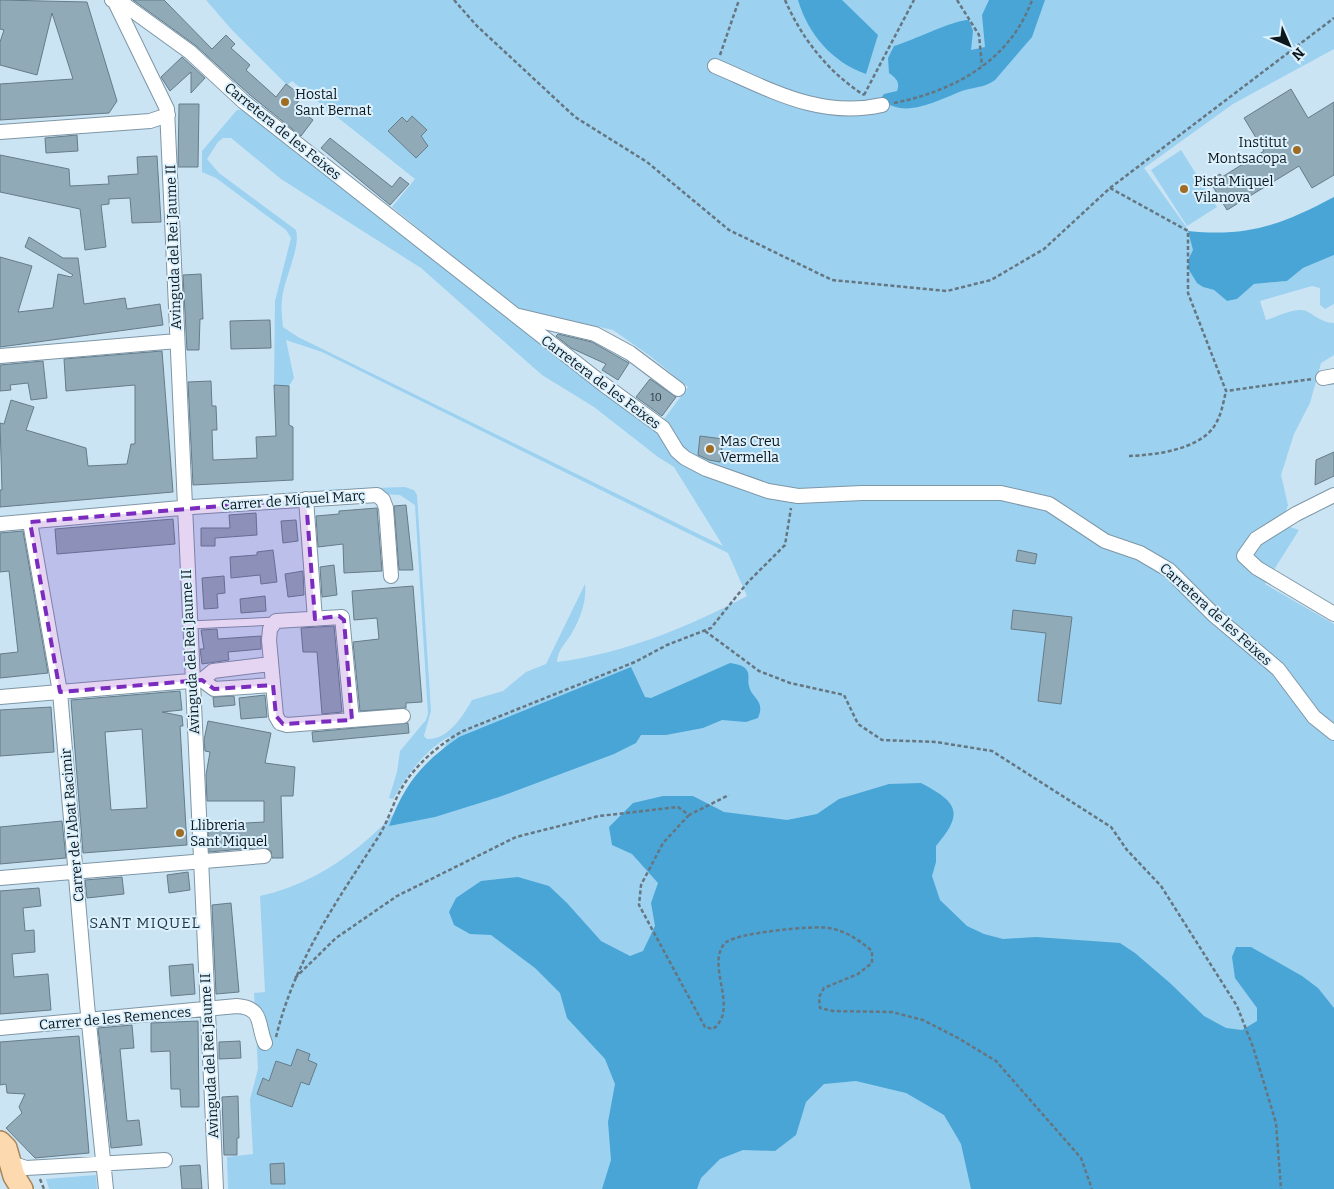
<svg xmlns="http://www.w3.org/2000/svg" width="1334" height="1189" font-family="Bitter,serif">
	<style>
		.green { fill: #9cd1f0; fill-rule: evenodd }
		.forest { fill: #48a5d6 }
		.building { fill: #91aab8; stroke: #657c8a; fill-rule: evenodd }
		.lines { fill: none; stroke-linecap: round; stroke-linejoin: round }
		.lane-casing { stroke: #7e96a5; stroke-width: 9 }
		.street-casing { stroke: #7e96a5; stroke-width: 16 }
		.primary-casing { stroke: #a78458; stroke-width: 24 }
		.path { stroke: #657680; stroke-width: 2.5; stroke-dasharray: 4 2.5; stroke-linecap: butt }
		.lane { stroke: #fff; stroke-width: 7 }
		.street { stroke: #fff; stroke-width: 14 }
		.primary { stroke: #fcd9af; stroke-width: 21 }
		.marked { fill: #7b2cbf; fill-opacity: 0.2; stroke: #7b2cbf; stroke-width: 4; stroke-dasharray: 10 6; stroke-linejoin: round }
		.poi-dot { fill: #a06c24; stroke: #dcf1fe; stroke-width: 2 }
		.labels { text-anchor: middle; stroke-width: 4; stroke-linejoin: round; paint-order: stroke }
		.number-label { font-size: 11px; fill: #2e3b42 }
		.poi-label { font-size: 14px; fill: #0d161b; stroke: #dcf1fe; text-anchor: start }
		.street-label { font-size: 14px; fill: #0d161b; stroke: #dcf1fe }
		.neighbourhood-label { font-size: 15px; letter-spacing: 1px; fill: #1f3441; stroke: #dcf1fe }
	</style>
	<rect width="100%" height="100%" fill="#cbe4f4"/>
	<path class="green" d="M206,0H1334V49L1233,104L1144,168L1190,232L1203,287L1214,290L1227,301L1237,299L1254,284L1287,281L1303,268L1334,255V304L1325,309L1320,305V288L1312,286L1260,301L1266,320C1276,317 1291,309 1301,310C1311,310 1317,322 1334,323V355L1321,363L1310,403L1294,434L1281,475L1288,505L1283,519L1287,526L1299,530L1265,584L1334,624V1189H228L227,1157L253,1154L250,1099L258,1069L254,993L265,992L260,896C346,877 408,808 451,736C427,747 406,776 393,799L389,798L397,772L400,751L426,720L428,714L415,505L400,495L318,490L405,487L414,490L417,495L431,711L424,736L427,739C448,740 463,716 472,700L503,691L526,672L546,664L585,584C587,599 581,617 573,631C568,641 557,650 557,662C625,653 686,628 747,596L728,553L322,352L286,340L294,378L289,386L274,385L275,301L291,238L286,230L216,178L202,172V151L237,110L250,111L658,427L688,387L650,356L613,330L522,310L507,301L392,207L415,179L292,81L287,85L232,30ZM223,138H231L281,179L421,268L542,375L594,407L658,457L674,467L723,546L298,337L283,327C282,318 281,308 282,299C284,279 301,247 296,230L219,173L207,159L218,142Z
		M1181,150L1217,207L1187,226L1151,170Z
		M96,1175L97,1189H49L46,1179Z"/>
	<path class="forest" d="M798,0H842L878,35L866,74C832,62 808,34 798,0Z
		M989,0H1045L1032,37L995,80C986,87 976,87 965,90C941,98 903,122 881,98L884,94L897,91C900,82 897,79 889,73L888,58L894,46C912,41 955,19 969,20L973,31L971,50L985,47L982,15Z
		M1334,197V255L1303,268L1287,281L1254,284L1237,299L1227,301L1214,290L1203,287L1197,283L1189,270L1188,260L1193,250L1188,231C1249,237 1281,225 1334,197Z
		M730,663C735,664 740,664 745,668C751,674 747,679 749,686C751,698 766,700 758,718L746,722L722,720L703,728L666,735H641L636,743L614,754L499,797L435,817L389,826C404,784 423,762 459,737L631,667L645,697L651,698Z
		M921,783C957,802 965,812 936,846V862L932,876L940,900L967,926L984,934L1003,939L1036,937L1120,943L1135,953L1170,983L1204,1016L1226,1028L1242,1030L1257,1021V1008L1235,978L1232,957L1236,947H1251L1302,976L1318,988L1334,1008V1189H971L961,1144L944,1115L906,1093L856,1081L824,1084L806,1102L796,1135L775,1151L743,1150L720,1159L701,1178L697,1189H602L611,1160L608,1122L615,1084L605,1059L567,1018L560,993L535,968L491,935L470,934L454,925L449,912L456,898L481,881L518,877L549,886L567,903L601,941L630,956L643,951L655,926L651,903L658,883L632,854L612,845L609,827L633,803L663,796H693L724,812L787,820L817,814L839,799L889,784Z"/>
	<path class="building" d="M0,0L87,2L117,101L109,113L0,120V84L73,79L52,13L37,75L0,65V42L4,30L0,29Z
		M133,0H164L212,49L226,35L235,44L231,48L250,65L246,70L276,97L286,84L302,96L295,106L313,120L301,136L250,95L195,45Z
		M182,57L205,78L191,93V72L170,91L161,77Z
		M1291,89L1308,118L1334,102V175L1312,188L1299,166L1227,210L1209,180L1220,174L1222,177L1264,151L1244,118Z
		M179,104H199L198,167H178Z
		M412,116L427,130L421,136L428,146L416,158L388,131L402,117L407,122Z
		M77,135L78,151L46,153L45,138Z
		M330,138L392,187L400,177L409,184L390,205L321,148Z
		M0,155L69,169L70,186L109,184L108,176L138,174L137,157L157,156L161,222L132,223L130,198L109,199V204L101,205L106,247L85,250L80,209L0,192Z
		M29,237L63,258H78L84,304L125,298L127,309L160,304L163,325L0,347V257L32,266L18,312L53,308L58,274L71,277L73,275L25,247Z
		M201,274L203,319H200L199,350H187L183,275Z
		M270,320L271,348L231,349L230,321Z
		M558,334L592,342L629,363L618,380L602,370L606,364L571,348L556,336Z
		M162,351L173,492L0,507V490H2L0,423L4,424L11,400L34,407L26,430L86,448L88,466L127,464L131,444H135V385L66,391L64,359Z
		M43,361L47,398L31,400L28,383L10,385L11,390L0,391V365Z
		M650,379L676,397L662,416L636,397Z
		M211,381L212,406H216L217,430H212L213,460L257,458L256,437L276,436L274,385L289,386V425L293,427V480L193,485L188,382Z
		M700,436L723,439L720,462L709,460L698,455Z
		M1334,452V476L1315,485L1316,460Z
		M406,505L413,570H399L394,506Z
		M377,508L382,571L344,573L343,544L318,547L316,516L339,514V511Z
		M256,513L257,535L215,538V546H201V528H230L229,515Z
		M173,519L175,544L57,554L55,529Z
		M296,520L298,541L283,543L281,521Z
		M23,531L48,673L0,678V654L18,652L9,571L0,572V533Z
		M273,550L277,582L261,584L260,575L231,578L230,557L257,555V552Z
		M1018,550L1037,554L1035,564L1016,561Z
		M334,565L337,595L322,597L320,567Z
		M303,571L304,595L288,597L285,574Z
		M224,576L225,593L217,594L218,608L204,609L202,578Z
		M413,586L422,702L406,703V708L360,711L353,642L379,639L377,618L354,620L352,591Z
		M265,596L266,611L241,613L240,599Z
		M1013,610L1072,617L1061,704L1038,701L1046,633L1011,629Z
		M334,626L342,712L322,714L317,652H303L301,628Z
		M217,629L218,639L261,636V649L228,652L229,660L202,664L200,649H204L201,630Z
		M180,691L182,710L162,712L182,716L183,726H180L187,845L83,853L71,700ZM142,729L147,808L111,810L105,732Z
		M265,695L267,717L241,719L239,698Z
		M234,696L235,705L214,707L213,697Z
		M51,707L54,752L0,756V710Z
		M208,721L271,733L265,763L295,767L293,796H281L283,858H272L271,851L264,847L209,852L208,830H228V824L264,822V801H207L206,775L210,752L205,751L204,740Z
		M408,723L409,733L313,742L312,732Z
		M62,821L66,858L0,864V827Z
		M188,872L190,890L169,893L167,875Z
		M122,877L124,894L87,898L85,880Z
		M39,888L41,906L23,908L25,931L34,930L35,952L12,954L14,977L48,974L51,1010L0,1014V891Z
		M231,903L239,992L216,994L212,905Z
		M193,964L195,994L171,996L169,966Z
		M198,1021L199,1107H181L180,1089H171L170,1051L151,1052V1023Z
		M132,1025L134,1048L120,1049L127,1121L139,1120L142,1145L111,1148L98,1028Z
		M79,1036L89,1153L35,1158L6,1128L22,1113L19,1107L25,1094L7,1093L6,1084L0,1085V1042Z
		M240,1041L241,1058L219,1059V1042Z
		M297,1049L310,1054L308,1060L317,1064L309,1085L301,1082L292,1107L257,1094L263,1078L269,1081L276,1061L291,1066Z
		M238,1096L239,1138H237V1155H224L222,1097Z
		M284,1163L285,1184H271L270,1164Z
		M200,1165L202,1189H182L180,1166Z"/>
	<g class="lines">
		<g class="lane-casing">
			<path id="lane" d="M189,625L276,621"/>
		</g>
		<g class="street-casing">
			<path id="street" d="M112,0L125,5L190,52L244,102L603,384L663,428L677,451L685,458L706,469L768,491L798,496L862,493H1001L1049,504L1105,541L1140,553L1169,570L1215,616L1278,669L1314,717L1334,733
				M114,0L167,109L216,1189
				M715,66C771,90 820,119 882,105
				M0,132L150,121L168,115
				M519,316L595,334L630,353L678,389
				M0,356L177,341
				M1323,378L1334,376
				M1334,495L1296,514L1256,539L1244,556L1257,568L1334,614
				M306,499L315,619
				M30,522L60,692L87,1004L106,1189
				M0,524L192,507L377,495L383,500L386,508L391,576
				M202,680L213,671L271,664
				M0,697L202,680L214,689L273,685
				M352,720L342,617L276,621L270,629L269,640L276,716L280,723L287,725L403,716
				M0,878L264,856
				M0,1028L237,1006C264,1008 257,1025 265,1043
				M9,1158L17,1165L26,1168L165,1160"/>
		</g>
		<g class="primary-casing">
			<path id="primary" d="M0,1142L6,1148L14,1176L22,1189"/>
		</g>
		<path class="path" d="M454,0L477,26L575,117L647,162L729,230L832,280L947,291L991,280L1044,249L1110,188L1188,231V293L1226,391L1312,379
			M785,0C802,39 829,73 864,95
			M957,0L979,35L982,66
			M720,55L739,0
			M864,95L914,0
			M894,103C954,91 1010,61 1032,0
			M1110,188L1334,18
			M1129,456C1155,455 1196,450 1213,428C1221,417 1223,404 1226,391
			M705,631L759,671L790,683L844,695L858,724L882,740L936,742L992,751L1111,827L1127,850L1161,886L1237,1006L1253,1047L1276,1123L1281,1189
			M689,815L663,843L641,885L639,905L705,1027L713,1029C740,1009 705,965 725,943C734,933 815,925 829,928C846,931 859,940 872,951V963L858,974L824,988L819,997L820,1008L833,1011L892,1012L923,1020L958,1038L996,1061L1081,1158L1092,1189
			M295,978L336,938L397,896L516,837L599,816L678,807L689,815L729,795
			M276,1037C295,960 335,904 377,839C387,824 392,806 400,791C413,767 439,744 463,731L635,662L667,645L711,628L748,582L785,545L791,508
			M40,1179L44,1189"/>
		<use href="#lane" class="lane"/>
		<use href="#street" class="street"/>
		<use href="#primary" class="primary"/>
	</g>
	<path class="marked" d="M306,499L315,619L339,616L344,620L352,720L283,724L276,716L273,685L214,689L202,680L60,692L30,522Z"/>
	<g class="poi-dot">
		<circle cx="285" cy="102" r="5"/>
		<circle cx="1297" cy="150" r="5"/>
		<circle cx="1184" cy="189" r="5"/>
		<circle cx="710" cy="449" r="5"/>
		<circle cx="180" cy="833" r="5"/>
	</g>
	<g class="labels">
		<g class="number-label">
			<text x="656" y="401">10</text>
		</g>
		<g class="poi-label">
			<text x="295" y="99">Hostal<tspan x="295" dy="16">Sant Bernat</tspan></text>
			<text x="1287" y="147" text-anchor="end">Institut<tspan x="1287" dy="16">Montsacopa</tspan></text>
			<text x="1194" y="186">Pista Miquel<tspan x="1194" dy="16">Vilanova</tspan></text>
			<text x="720" y="446">Mas Creu<tspan x="720" dy="16">Vermella</tspan></text>
			<text x="190" y="830">Llibreria<tspan x="190" dy="16">Sant Miquel</tspan></text>
		</g>
		<g class="street-label">
			<text transform="translate(283 131) rotate(39)" y="5">Carretera de les Feixes</text>
			<text transform="translate(173 247) rotate(-92)" y="5">Avinguda del Rei Jaume II</text>
			<text transform="translate(601 382) rotate(37)" y="5">Carretera de les Feixes</text>
			<text transform="translate(293 500) rotate(-4)" y="5">Carrer de Miquel Març</text>
			<text transform="translate(1216 614) rotate(42)" y="5">Carretera de les Feixes</text>
			<text transform="translate(190 652) rotate(-93)" y="5">Avinguda del Rei Jaume II</text>
			<text transform="translate(72 825) rotate(-95)" y="5">Carrer de l'Abat Racimir</text>
			<text transform="translate(115 1018) rotate(-5)" y="5">Carrer de les Remences</text>
			<text transform="translate(209 1056) rotate(-93)" y="5">Avinguda del Rei Jaume II</text>
		</g>
		<g class="neighbourhood-label">
			<text x="145" y="928">SANT MIQUEL</text>
		</g>
	</g>
	<g transform="translate(1289 45) rotate(135)" stroke="#dcf1fe" stroke-width="4" paint-order="stroke">
	<path d="M0-4L9 19L0 12L-9 19Z" fill="#0d161b"/>
	<text y="-8" font-size="14" font-weight="bold" text-anchor="middle" fill="#0d161b">N</text>
	</g>
</svg>
